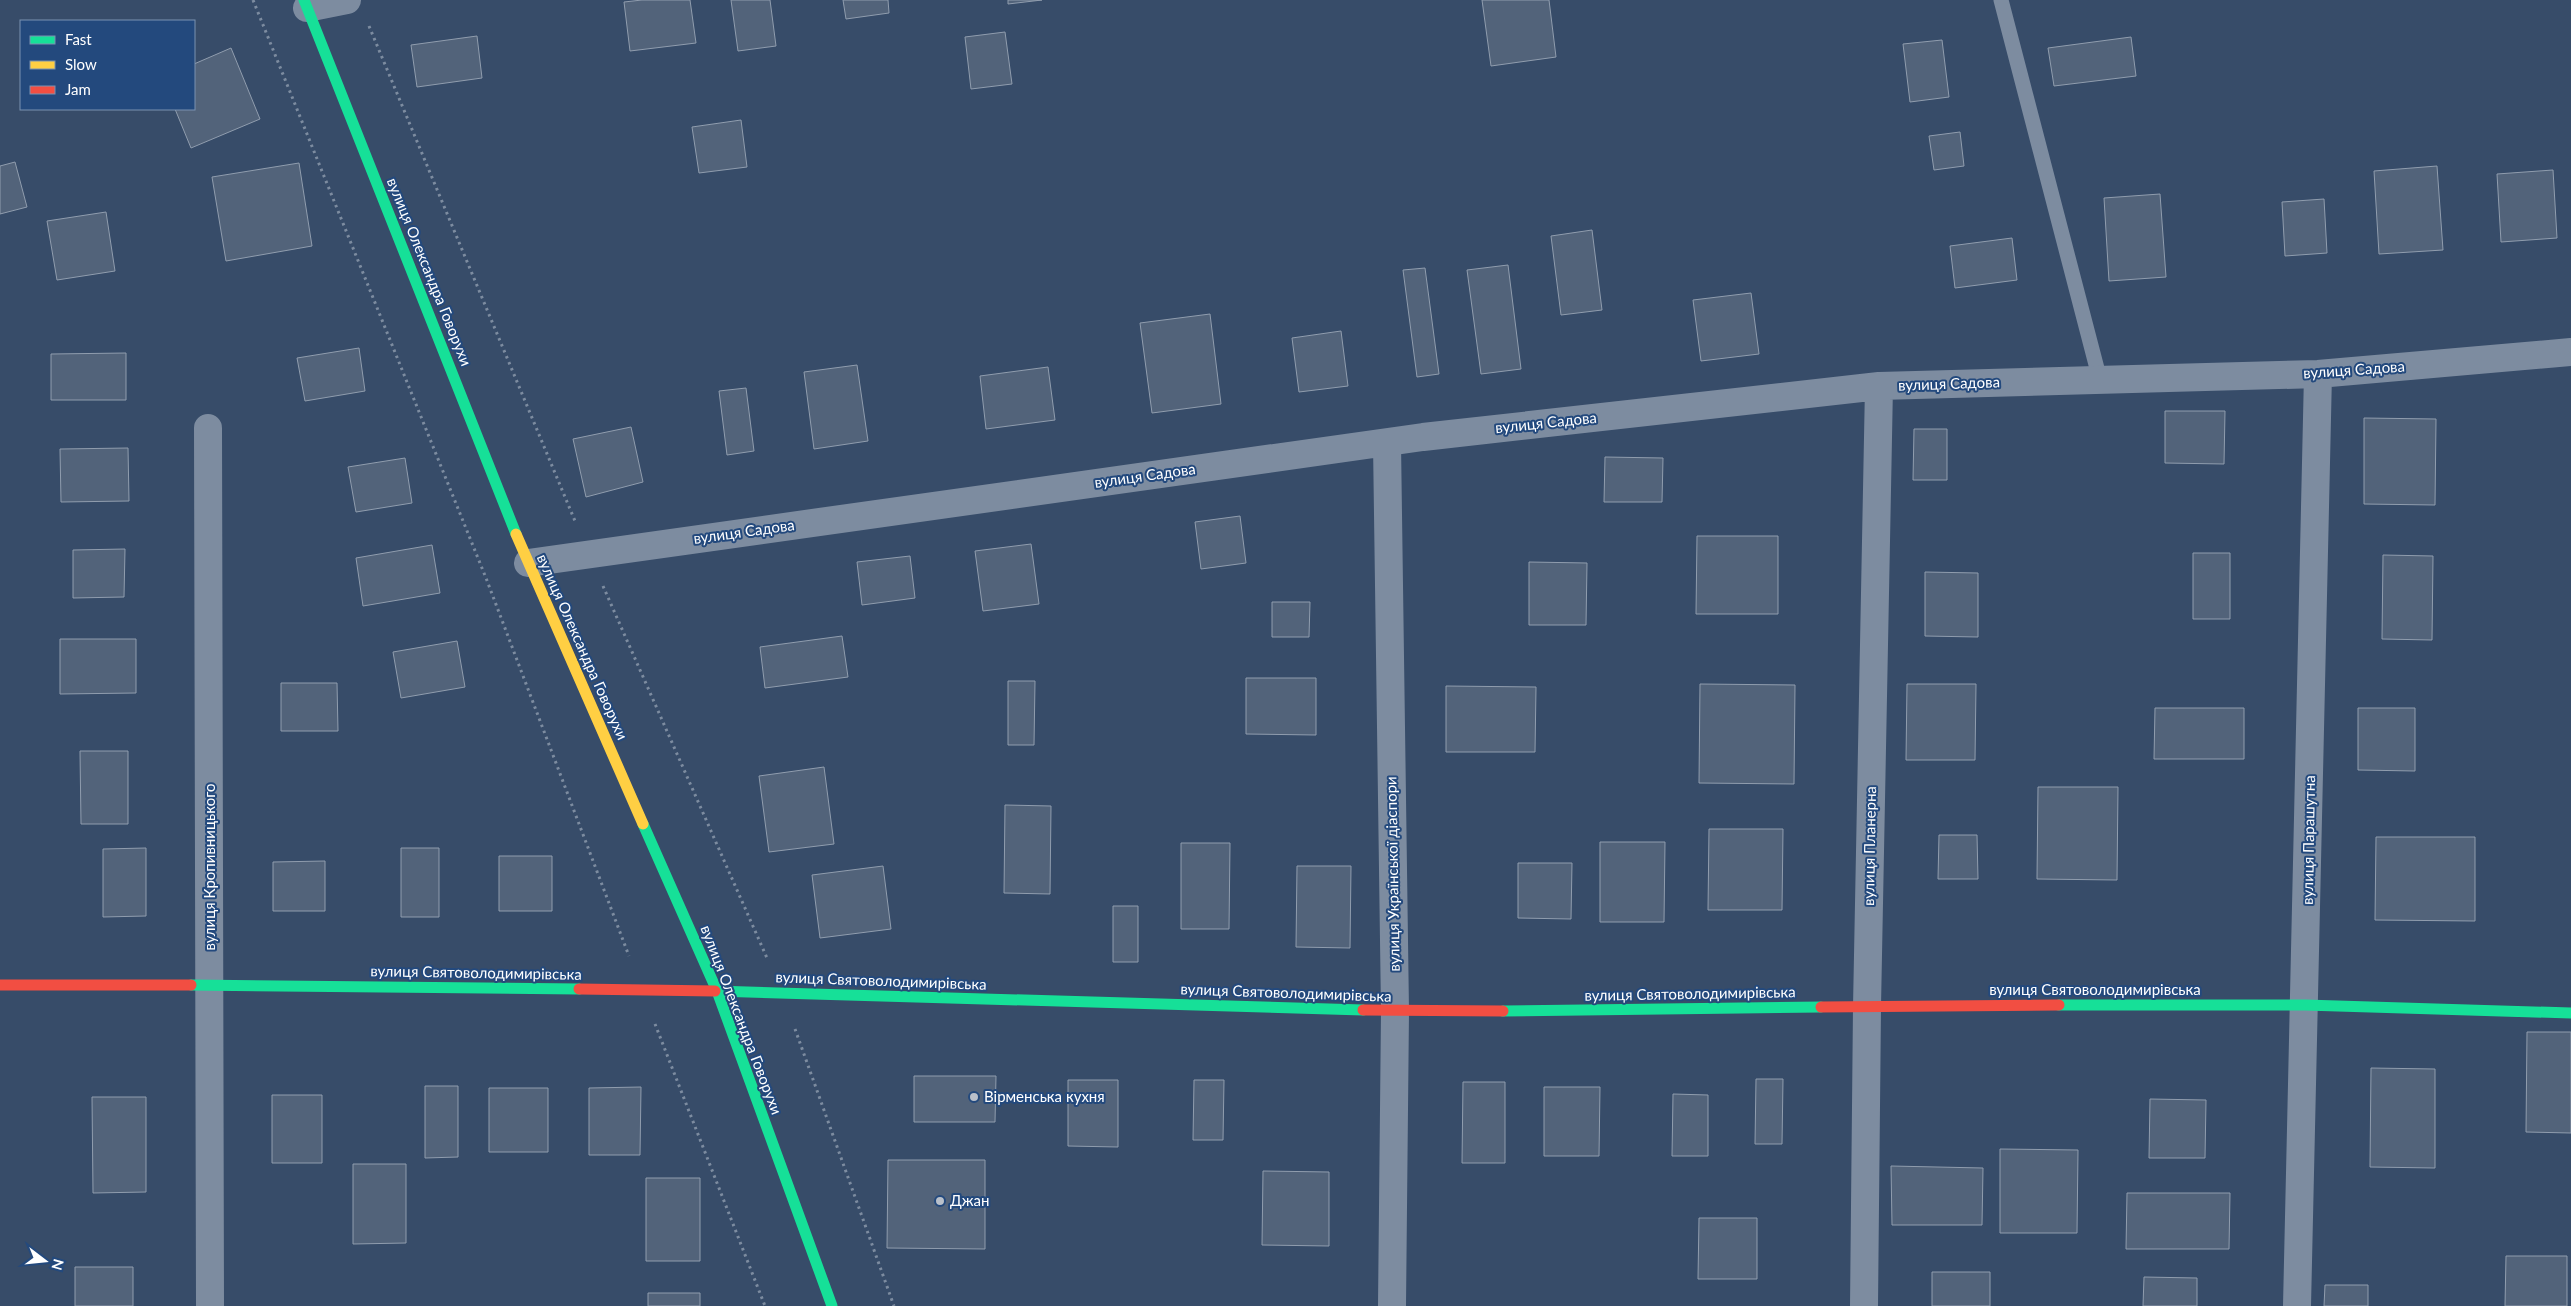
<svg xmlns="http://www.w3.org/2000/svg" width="2571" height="1306" font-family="Lato,sans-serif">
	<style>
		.building { fill: #52637a; stroke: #909dae }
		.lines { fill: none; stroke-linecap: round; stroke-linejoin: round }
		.path { stroke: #7d8ca0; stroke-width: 3; stroke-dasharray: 2.5 4; stroke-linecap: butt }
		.lane { stroke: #7d8ca0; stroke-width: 15 }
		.street { stroke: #7d8ca0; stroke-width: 28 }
		.fast { stroke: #16e098; stroke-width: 11 }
		.slow { stroke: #ffcf43; stroke-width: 11 }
		.jam { stroke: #f24e42; stroke-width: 11 }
		.poi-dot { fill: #b9c0ca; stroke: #23497d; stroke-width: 2 }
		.labels { text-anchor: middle; stroke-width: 4; stroke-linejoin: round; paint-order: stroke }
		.street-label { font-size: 15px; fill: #fff; stroke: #23497d }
		.poi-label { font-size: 15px; fill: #fff; stroke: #23497d; text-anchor: start }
	</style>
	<rect width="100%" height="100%" fill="#374c69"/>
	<path class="building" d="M642,0H690L696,43L630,51L624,2Z
		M731,0H770L776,46L738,51Z
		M843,0H888L889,13L846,19Z
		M1008,0H1042L1008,4Z
		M1482,0H1549L1556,57L1491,66Z
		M1005,32L1012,84L971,89L965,37Z
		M477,36L482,78L417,87L411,45Z
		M2131,37L2136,76L2054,86L2048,48Z
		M1942,40L1949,97L1910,102L1903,44Z
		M231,48L260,119L191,148L175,109H194V64Z
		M741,120L747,167L699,173L692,127Z
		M1960,132L1964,166L1934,170L1929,136Z
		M15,162L27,207L0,214V166Z
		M299,163L312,246L226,261L212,177Z
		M2437,166L2443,250L2379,254L2374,171Z
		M2553,170L2557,238L2501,242L2497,174Z
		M2160,194L2166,277L2109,281L2104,198Z
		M2324,199L2327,253L2285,256L2282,202Z
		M106,212L115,271L57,280L47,221Z
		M1592,230L1602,310L1561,315L1551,236Z
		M2012,238L2017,280L1955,288L1950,246Z
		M1508,265L1521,369L1481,374L1467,270Z
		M1425,268L1439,374L1417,377L1403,270Z
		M1751,293L1759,354L1701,361L1693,300Z
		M1210,314L1221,404L1152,413L1140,323Z
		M1341,331L1348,386L1299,392L1292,338Z
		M359,348L365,391L305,401L297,358Z
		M126,353V400H51V354Z
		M857,365L868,441L814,449L804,372Z
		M1048,367L1055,420L986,429L980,376Z
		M746,388L754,451L727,455L719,391Z
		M2165,411H2225L2224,464L2165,463Z
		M2364,418L2436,419L2435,505L2364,504Z
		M631,427L643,482L586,497L573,439Z
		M1914,429H1947V480H1913Z
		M128,448L129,501L61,502L60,449Z
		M1605,457L1663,458L1662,502H1604Z
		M405,458L412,503L356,512L348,467Z
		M1240,516L1246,563L1201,569L1195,522Z
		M1697,536H1778V614H1696Z
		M1031,544L1039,604L983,611L975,551Z
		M432,545L440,593L363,606L356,558Z
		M125,549L124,597L73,598V550Z
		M2193,553H2230V619H2193Z
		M2383,555L2433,556L2432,640L2382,639Z
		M910,556L915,598L862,605L857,562Z
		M1529,562L1587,563L1586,625H1529Z
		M1925,572L1978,573V637L1925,636Z
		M1272,602H1310L1309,637H1272Z
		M842,636L848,677L765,688L760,647Z
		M60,639H136V693L60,694Z
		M457,641L465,687L401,698L393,652Z
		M1246,678H1316V735L1246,734Z
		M1008,681H1035L1034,745H1008Z
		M281,683H337L338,731H281Z
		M1700,684L1795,685L1794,784L1699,783Z
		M1907,684H1976L1975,760H1906Z
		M1446,686L1536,687L1535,752H1446Z
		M2155,708H2244V759H2154Z
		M2358,708H2415V771L2358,770Z
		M80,751H128V824H81Z
		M824,767L834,844L769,852L759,776Z
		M2038,787H2118L2117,880L2037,879Z
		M1005,805L1051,806L1050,894L1004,893Z
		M1709,829H1783L1782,910H1708Z
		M1939,835H1977L1978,879H1938Z
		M2376,837H2475V921L2375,920Z
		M1600,842H1665L1664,922H1600Z
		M1181,843H1230L1229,929H1181Z
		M146,848V916L103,917V849Z
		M401,848H439V917H401Z
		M499,856H552V911H499Z
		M325,861V911H273V862Z
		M1518,863H1572L1571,919L1518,918Z
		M883,866L891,929L820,938L812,875Z
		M1297,866H1351L1350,948L1296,947Z
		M1113,906H1138V962H1113Z
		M2527,1032H2571V1133L2526,1132Z
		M2371,1068L2435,1069V1168L2370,1167Z
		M914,1076H996L995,1122H914Z
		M1756,1079H1783L1782,1144H1755Z
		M1068,1080H1118V1147L1068,1146Z
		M1194,1080H1224L1223,1140H1193Z
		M1463,1082H1505V1163H1462Z
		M425,1086H458V1157L425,1158Z
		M641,1087L640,1155H589V1088Z
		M1544,1087H1600L1599,1156H1544Z
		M489,1088H548V1152H489Z
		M1673,1094L1708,1095V1156H1672Z
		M272,1095H322V1163H272Z
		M92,1097H146V1192L93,1193Z
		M2150,1099L2206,1100L2205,1158H2149Z
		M2000,1149L2078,1150L2077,1233H2000Z
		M888,1160H985V1249L887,1248Z
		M353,1164H406V1243L353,1244Z
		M1891,1166L1983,1168L1982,1225H1892Z
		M1263,1171L1329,1172V1246L1262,1245Z
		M646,1178H700V1261H646Z
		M2127,1193H2230L2229,1249H2126Z
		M1699,1218H1757V1279H1698Z
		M2506,1256H2567V1306H2505Z
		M75,1267H133V1306H75Z
		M1932,1272H1990V1306H1932Z
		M2144,1277L2197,1278V1306H2143Z
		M2325,1285H2368V1306H2324Z
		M648,1293H700V1306H648Z"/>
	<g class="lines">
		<path class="path" d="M253,0L486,578L629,956
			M369,26L575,521
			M603,586L767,958
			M655,1024L765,1306
			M795,1029L894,1306"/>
		<path class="lane" d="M2001,0L2100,380"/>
		<path class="street" d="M307,8L347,0
			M208,428L210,1306
			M1387,443L1395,1011L1392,1306
			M528,563L1423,437L1879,386L2318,374L2571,352
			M1864,1306L1867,1007L1879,386
			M2297,1306L2318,374"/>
		<path class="fast" d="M304,0L516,534
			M643,824L717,991L832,1306
			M191,985L579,989
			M715,991L1363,1010
			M2059,1005H2305L2571,1013
			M1503,1011L1821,1007"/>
		<path class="slow" d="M516,534L643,824"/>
		<path class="jam" d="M0,985H191
			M579,989L715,991
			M1821,1007L2059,1005
			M1363,1010L1503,1011"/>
	</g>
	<g class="poi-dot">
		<circle cx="974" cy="1097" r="5"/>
		<circle cx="940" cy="1201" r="5"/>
	</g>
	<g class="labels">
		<g class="street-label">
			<text transform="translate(429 272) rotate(68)" y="5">вулиця Олександра Говорухи</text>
			<text transform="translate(2354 370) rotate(-4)" y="5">вулиця Садова</text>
			<text transform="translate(1949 384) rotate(-2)" y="5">вулиця Садова</text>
			<text transform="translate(1546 423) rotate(-6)" y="5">вулиця Садова</text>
			<text transform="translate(1145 476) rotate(-8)" y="5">вулиця Садова</text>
			<text transform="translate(744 532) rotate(-8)" y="5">вулиця Садова</text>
			<text transform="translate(582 647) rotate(66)" y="5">вулиця Олександра Говорухи</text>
			<text transform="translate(2309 840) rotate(-89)" y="5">вулиця Парашутна</text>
			<text transform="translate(1870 846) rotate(-89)" y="5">вулиця Планерна</text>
			<text transform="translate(210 867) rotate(-90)" y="5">вулиця Кропивницького</text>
			<text transform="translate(1393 874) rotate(-91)" y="5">вулиця Української діаспори</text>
			<text transform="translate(476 973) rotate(1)" y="5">вулиця Святоволодимирівська</text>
			<text transform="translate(881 981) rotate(2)" y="5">вулиця Святоволодимирівська</text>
			<text x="2095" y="995">вулиця Святоволодимирівська</text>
			<text transform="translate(1286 993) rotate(2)" y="5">вулиця Святоволодимирівська</text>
			<text transform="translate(1690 994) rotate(-1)" y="5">вулиця Святоволодимирівська</text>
			<text transform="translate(741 1020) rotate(69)" y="5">вулиця Олександра Говорухи</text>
		</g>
		<g class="poi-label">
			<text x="984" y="1102">Вірменська кухня</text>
			<text x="950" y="1206">Джан</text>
		</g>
	</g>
	<rect x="20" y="20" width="175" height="90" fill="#23497d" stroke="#7b92b1"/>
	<rect x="30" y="36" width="25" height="8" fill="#16e098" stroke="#7b92b1"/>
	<text x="65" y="45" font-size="15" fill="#ffffff">Fast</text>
	<rect x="30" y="61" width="25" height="8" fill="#ffcf43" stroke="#7b92b1"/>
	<text x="65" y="70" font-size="15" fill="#ffffff">Slow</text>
	<rect x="30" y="86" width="25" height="8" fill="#f24e42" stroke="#7b92b1"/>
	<text x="65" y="95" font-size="15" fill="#ffffff">Jam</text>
	<g transform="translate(45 1261) rotate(106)" stroke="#23497d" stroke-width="4" paint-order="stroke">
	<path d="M0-4L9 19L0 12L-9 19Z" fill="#ffffff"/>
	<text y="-8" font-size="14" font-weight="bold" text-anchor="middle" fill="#ffffff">N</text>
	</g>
</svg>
